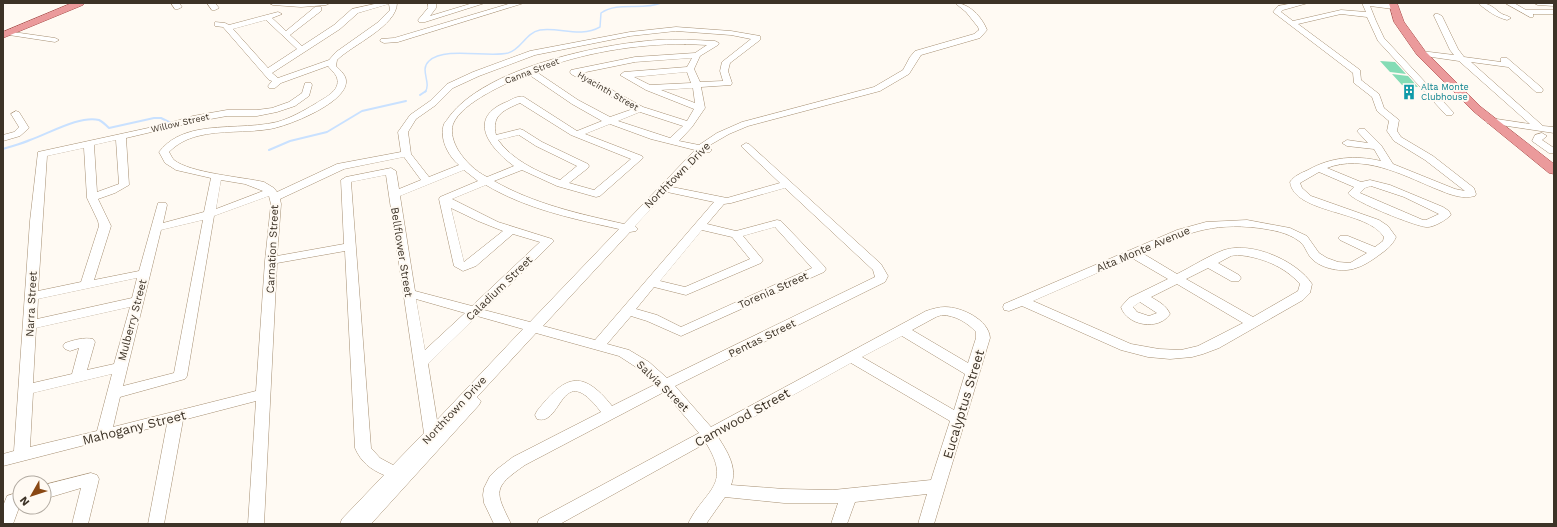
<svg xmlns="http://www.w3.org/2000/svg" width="1557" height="527" font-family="'Work Sans',sans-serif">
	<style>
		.green { fill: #84dcb5 }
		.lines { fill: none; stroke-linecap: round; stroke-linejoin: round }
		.stream-far1 { stroke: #c9e1ff; stroke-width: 1.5 }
		.stream { stroke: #c9e1ff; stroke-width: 2 }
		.minor-casing { stroke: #a68f72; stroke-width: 1 }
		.major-casing { stroke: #a64a47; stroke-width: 1 }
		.minor { fill: #fff; fill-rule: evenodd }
		.major { fill: #eb9a9b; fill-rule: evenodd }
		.labels { text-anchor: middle; stroke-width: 4; stroke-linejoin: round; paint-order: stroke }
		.far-street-label { font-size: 9px; fill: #3d3327; stroke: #fffaf3 }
		.far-culture-label { font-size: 9px; fill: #0d838f; stroke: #fffaf3; text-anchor: start }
		.street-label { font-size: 11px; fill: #3d3327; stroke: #fffaf3 }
		.near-street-label { font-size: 13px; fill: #3d3327; stroke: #fffaf3 }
	</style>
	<rect width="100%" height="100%" fill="#fffaf3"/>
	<path class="green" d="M1380,61L1395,62L1406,74L1390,72Z
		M1392,74L1408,76L1418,87L1402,85Z"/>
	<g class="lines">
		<path class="stream-far1" d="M425,92C432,83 419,70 429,61C445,46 488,58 508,53C522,49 525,33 540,30C560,27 580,38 600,27L601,13C618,1 642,11 661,3"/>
		<path class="stream" d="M420,95L426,91
			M3,149C12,146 21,144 30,140C48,134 80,115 99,120C103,122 106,125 109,128L154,118H161L171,123
			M269,150L290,141L327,132L362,111L406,101"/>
		<g class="minor-casing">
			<path id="minor" d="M171,3H179L182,7L178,9H175Z
				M207,3H215L219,8L215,10H212Z
				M269,3H330L326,5L301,7L273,5Z
				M379,3H397C397,26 352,45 337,60L336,66C341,71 347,76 346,83C344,104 288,126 270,129C246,133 221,130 198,136C186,139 177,144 169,152C171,155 172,158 174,160C190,173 242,177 264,182L274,188L277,192L337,164L401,152L398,132L410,115L430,101L447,84L473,72L530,51L630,32L676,27L731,31L760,36V40L730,63L728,71L732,83L731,85L701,87L705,108L692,127L679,141L699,145L717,133L742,122L874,87L903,70L910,57L915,51L974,34L979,30L978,27L966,12L955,3C969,3 982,17 987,30L980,38L921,55L909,74L880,91L748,126L729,134L710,145L708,147L712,150L710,152H704L672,187L727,198L780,183L741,146L746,143L749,144L881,264L888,276L885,282L675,386L711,427L926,311C932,309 939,307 945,307C962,307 989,320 990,338L934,524H918L927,494L855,502L847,524H831L838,503H784L725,497L706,524H688C704,490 733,486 706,443L560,524H537L539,519L699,433L664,392L525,465C492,488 495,491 511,524H494L484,503L483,495L484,488L490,476L496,470L513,457L601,412C560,358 563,427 537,419L535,415L537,411C564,377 581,367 612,406L656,384L639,369L619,356L536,333L477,397L481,401L479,405L371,524H340L342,519L384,475C370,469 361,462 355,448L345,251L277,263L264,524H248L256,401L183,420L164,524H148L167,424L3,466V454L14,451L30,221L38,152L162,125L193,116L227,110H257L272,108L289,102L302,93L305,83H311L312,85L309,96L295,106L277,112L257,116H227L194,122L126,138L129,185L115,193L98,199L111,226L94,280L139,271L158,203H166L167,205L163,223L204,212L211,178L176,170L165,163L159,152C169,139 183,133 198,130C224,125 251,128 277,122C291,118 303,111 315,104C324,98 341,91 337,78C336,74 331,70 328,66L281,83L275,88H269L268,86L272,81L269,80L223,27L215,26V22L225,23L229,25L278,12L282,14L272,18L286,31L315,7H321V11L290,35L302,46L334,25L352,9ZM389,4L390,10L377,23L336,52L329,60L278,78L272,73L340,29L358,13ZM266,20L297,49L268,68L233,29ZM676,31L731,35L751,39L722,62L720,71L723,81L700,82L694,69L700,56L718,45L719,43L715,41C696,40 677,39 658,40C599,44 485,68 449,117C448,119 445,122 444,124C439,138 448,156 459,165L429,177L411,154L408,132L416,119L436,105L453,88L479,76L535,55L630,36ZM685,44L707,45L695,53L635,57L571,70L570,72L571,74L633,109L610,117L578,100L535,71C582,53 635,44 685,44ZM692,58L687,67L624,72L620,75L646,90L694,109L687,121L643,107L581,73L635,62ZM687,72L691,83L650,85L634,77ZM528,74L572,104L602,121L577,131L524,97C517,95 510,101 504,103C466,120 492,150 514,166L487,177C475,171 465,161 458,150C454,143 450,133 453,124C462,102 507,83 528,74ZM693,88L695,103L661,90ZM520,103L571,135L631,159L594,190L569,183L588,168L589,166L588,164L542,142L523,130L520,129L496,135C491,115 504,110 520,103ZM640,112L683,126L670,138L618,121ZM610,124L651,139L695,150L624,224C580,214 534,204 494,181L522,170L557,186L596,197L600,196L643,158L642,156L585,134ZM519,135L536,146L577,166L560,180C538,172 512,160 498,140ZM116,140L119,184L97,192L94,145ZM84,148L87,198L98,221L99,226L81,282L38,291L47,156ZM404,157L421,180L399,189L396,171L391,168L346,177L341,180L344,244L277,256L281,204L280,199L344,169ZM464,170L478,181L440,197L439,199L454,266L463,271L476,266L513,234L540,242L472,306L415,291L400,196ZM386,175L424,433L393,465L380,458L371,448L351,182ZM221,180L245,184L263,191L216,209ZM486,185C526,209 574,219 619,229L530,322L484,310L554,241L552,239L498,222L452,199ZM785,188L873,270L875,277L667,378L649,362L629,350L607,344L631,316L647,321L681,336L824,272L826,269L824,266L781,221L777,220L736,231L707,224L724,204L731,203ZM667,192L714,202L595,340L543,326L630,232L636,231L638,229L635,226ZM269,196L271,204L265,261L256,391L113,427L120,397L185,379L187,376L214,216ZM451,208L478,221L503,231L464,262ZM203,220L174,373L123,386L161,230ZM775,227L812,268L681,327L657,315L636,309L654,287L686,295L761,263L763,260L743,236ZM702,230L732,237L750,259L685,287L660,281ZM137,278L132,298L37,319L38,299ZM416,299L465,313L425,350ZM130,307L114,364L87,370L95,342L93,339C84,337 74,340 65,343L63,346L65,349L70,351L79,348L72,374L33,383L36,328ZM942,315C955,315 968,323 976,332V338L968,363L912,330L936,317ZM477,316L523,329L437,420L428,364ZM902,336L965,374L954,410L862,357ZM851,363L950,421L931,480L833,490L784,489L731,485C738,468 727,451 718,437ZM112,374L97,431L30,447L33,393Z
				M428,3H436V8L430,16L473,3H485L425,22H419L418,20L428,8Z
				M512,3H524L398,42L384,43L380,41L381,39L394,38Z
				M1294,3H1308L1283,10L1281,12L1293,21L1341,10L1366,12L1362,3H1381L1396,5L1397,7L1393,9L1370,6L1376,21L1384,38L1452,111L1454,113L1452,115H1446L1378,41L1367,17L1341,14L1298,24L1360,70L1361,80L1379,94L1384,108L1399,120L1397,131L1401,137L1433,156L1474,188L1476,194L1475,196C1460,200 1447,193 1434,188C1401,174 1363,154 1327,168L1361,182L1370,180L1390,185L1443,207L1449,211L1451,215C1446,220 1433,228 1426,227C1415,226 1354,202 1348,193L1354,187L1319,172L1300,183L1302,188L1311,196L1379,220L1388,226L1396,237C1392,247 1383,252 1375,258C1369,262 1363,266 1356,268C1343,273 1321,269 1311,258C1306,252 1305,245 1299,241C1287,232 1272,230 1259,228C1210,222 1185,234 1142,253L1177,274C1193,266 1208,256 1224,250C1252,241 1297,261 1312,284L1310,293L1303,300L1219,348L1203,354L1192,357L1170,359L1148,357L1121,350L1022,306L1009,311L1004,310L1003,307L1004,304L1018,298L1177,230L1206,222L1247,220L1290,228L1307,236L1319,253L1327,258L1338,262L1350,263L1367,253L1340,240L1338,238L1340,236H1348L1375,247L1383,241L1384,237C1368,210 1294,214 1290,182C1294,176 1301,173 1308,170C1331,157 1355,155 1381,161L1374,149L1347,146L1342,143L1347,140L1368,143L1357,131L1359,129H1365L1381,145L1393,164L1455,189L1465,191L1425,160L1394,141L1387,131L1389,121L1377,111L1372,97L1354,83L1353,73L1273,12L1278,6ZM1371,186L1404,197L1439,214L1426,220H1423L1360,193L1365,188ZM1238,255C1261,257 1284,266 1300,284L1298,291L1253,317L1186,279L1208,268L1231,281H1239L1241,278L1239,275L1218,263L1231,256ZM1132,258L1168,279L1129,298L1121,307C1127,326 1159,331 1170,314C1166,305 1159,302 1151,297L1177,284L1243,323L1198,346L1181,350L1159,349L1131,344L1033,301ZM1140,302L1157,313L1149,316L1137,312L1133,307Z
				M1478,3C1488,3 1492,6 1499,12C1502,15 1507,15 1511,18L1507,20C1496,17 1487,11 1478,3Z
				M1505,3H1514L1526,10H1554V14H1533V17H1530Z
				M1534,3H1554V6L1538,5Z
				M1435,14H1438L1442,16L1458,49L1464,57L1501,62V58H1507L1542,88L1543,90L1542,92H1536L1508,67L1471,62L1543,126L1554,127V133L1487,123L1485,121L1490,118L1530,124L1459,61L1418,55V51H1421L1454,55L1450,50L1434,16Z
				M6,31L55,38L59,40L55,42L9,35H6Z
				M16,111L19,112L29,128L20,136L3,141V135L14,132L19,127L11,114Z
				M1542,133L1547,136L1542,140L1554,148V153H1549L1532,141L1535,135Z
				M91,473L97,475L99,479L88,524H72L81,488L44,499V485Z
				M13,494L19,496L20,505L13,524H3V506L7,496Z"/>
		</g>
		<g class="major-casing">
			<path id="major" d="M72,3H84L83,5L3,38V32Z
				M1389,3H1397L1404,22L1425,51L1481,107L1554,164V174L1549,173L1473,111L1417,55L1394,22Z"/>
		</g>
		<use href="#minor" class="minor"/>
		<use href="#major" class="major"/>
	</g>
	<defs>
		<g id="building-bare" transform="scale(1.2)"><path d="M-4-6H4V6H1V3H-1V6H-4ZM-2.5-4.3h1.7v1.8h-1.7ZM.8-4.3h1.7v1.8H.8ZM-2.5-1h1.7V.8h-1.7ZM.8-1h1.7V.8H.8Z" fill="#0f9aa8" stroke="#fffaf3" stroke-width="2.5" paint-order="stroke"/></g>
	</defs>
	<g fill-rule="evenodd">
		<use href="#building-bare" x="1409" y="92"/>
	</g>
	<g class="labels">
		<g class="far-street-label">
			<text transform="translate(532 71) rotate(-21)" y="3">Canna Street</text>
			<text transform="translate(608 91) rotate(30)" y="3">Hyacinth Street</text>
			<text transform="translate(180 123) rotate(-13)" y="3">Willow Street</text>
		</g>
		<g class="far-culture-label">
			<text x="1421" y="90">Alta Monte<tspan x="1421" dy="10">Clubhouse</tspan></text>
		</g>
		<g class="street-label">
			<text transform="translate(677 175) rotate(-45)" y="4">Northtown Drive</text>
			<text transform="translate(272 249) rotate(-87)" y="4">Carnation Street</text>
			<text transform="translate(1143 249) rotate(-23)" y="4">Alta Monte Avenue</text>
			<text transform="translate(402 252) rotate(81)" y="4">Bellflower Street</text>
			<text transform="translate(499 288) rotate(-44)" y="4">Caladium Street</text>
			<text transform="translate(773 290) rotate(-24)" y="4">Torenia Street</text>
			<text transform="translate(31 304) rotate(-87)" y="4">Narra Street</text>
			<text transform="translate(132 320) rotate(-75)" y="4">Mulberry Street</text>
			<text transform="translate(762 338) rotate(-26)" y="4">Pentas Street</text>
			<text transform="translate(663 386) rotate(44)" y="4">Salvia Street</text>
			<text transform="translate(454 410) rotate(-47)" y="4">Northtown Drive</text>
		</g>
		<g class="near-street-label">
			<text transform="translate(963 404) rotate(-73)" y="5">Eucalyptus Street</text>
			<text transform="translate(742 417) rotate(-29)" y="5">Camwood Street</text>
			<text transform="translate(134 427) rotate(-14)" y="5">Mahogany Street</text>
		</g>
	</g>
	<rect width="1557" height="527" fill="none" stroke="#3d3327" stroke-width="8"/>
	<g transform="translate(32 495) rotate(231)"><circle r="19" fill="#fffaf3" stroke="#b1aaa1"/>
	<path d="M0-3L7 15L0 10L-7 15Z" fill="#894814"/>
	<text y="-6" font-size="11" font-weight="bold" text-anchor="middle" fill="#3d3327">N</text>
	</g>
</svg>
